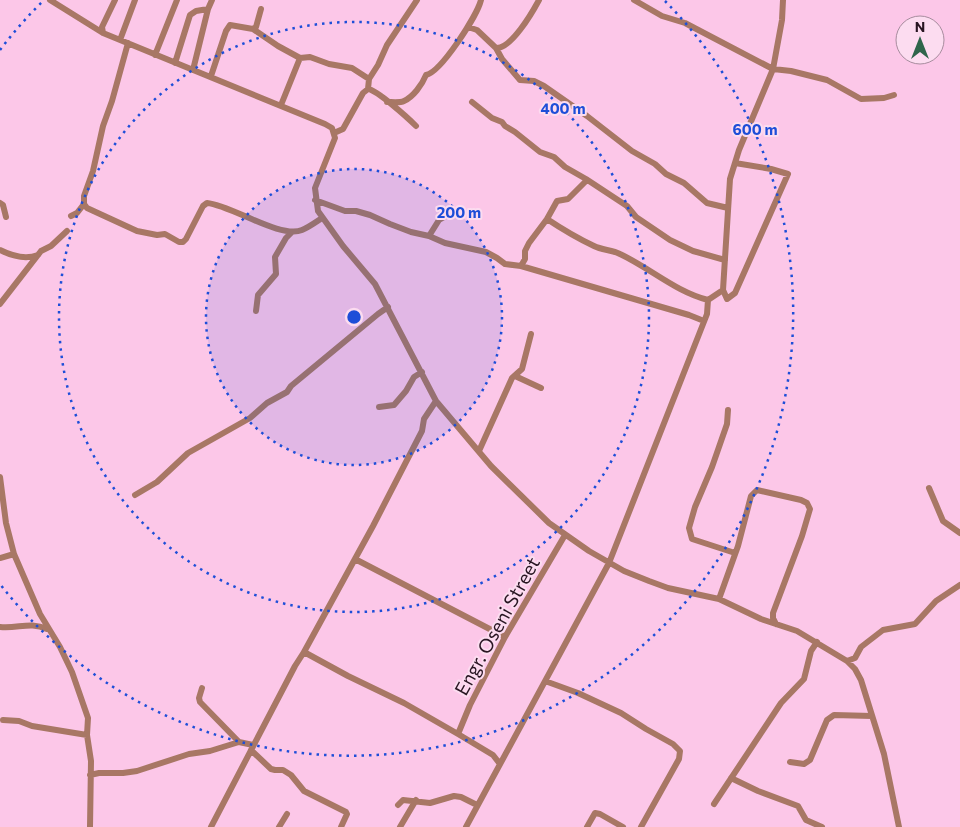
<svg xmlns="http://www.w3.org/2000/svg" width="960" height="827" font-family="Commissioner,sans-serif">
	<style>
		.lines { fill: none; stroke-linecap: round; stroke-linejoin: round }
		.minor { stroke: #a87765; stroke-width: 6 }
		.ring { fill: none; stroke: #1d4ed8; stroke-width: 2.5; stroke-dasharray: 2.5 5 }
		.labels { text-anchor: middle; stroke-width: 4; stroke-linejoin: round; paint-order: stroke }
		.street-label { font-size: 19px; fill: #281522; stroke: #fcdcf0 }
		.centre { fill: #1d4ed8; stroke: #fcdcf0; stroke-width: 2.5 }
		.ring-label { font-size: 15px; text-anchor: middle; font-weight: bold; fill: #1d4ed8; stroke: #fcdcf0; stroke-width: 4; stroke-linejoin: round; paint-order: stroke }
	</style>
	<rect width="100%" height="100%" fill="#fcc7e8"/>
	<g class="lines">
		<path class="minor" d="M50,0L103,33L325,124L332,128L335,138L315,188L318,211L343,246L375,284L436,401L491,466L549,523L589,551L624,571L649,581L668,588L719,599L761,619L797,631L847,661L855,669L861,680L884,754L899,827
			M634,0L662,16L685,23L773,69L791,71L827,80L861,99L884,98L894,95
			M468,27L477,30L496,48C511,49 532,13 539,0
			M253,29L278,46L300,58
			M103,33L102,27L115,0
			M120,40L135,0
			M496,48L502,59L520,80L534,81L544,86L587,116L632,151L655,164L666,174L684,183L707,203L728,208
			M155,55L177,0
			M175,63L190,15L196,11L208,9
			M193,70L208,9L212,0
			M211,76L226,31L230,25L253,29L256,27L261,9
			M369,79L378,65L387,45L417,0
			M387,102C392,102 400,103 404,101C413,97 422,85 426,75C441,72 477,16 481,0
			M472,102L492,118L502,122L505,126L515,132L540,152L554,157L565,167L586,179L627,206L636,217L670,240L693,251L725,260
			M281,105L300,58L310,57L329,64L352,68L369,79L368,89
			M334,133L343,129L363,93L368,89C377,90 408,118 416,126
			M315,200L345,211H356L370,215L390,224L411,232L429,236L445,243L486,252L497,258L505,264L521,266L689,315L704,321
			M0,203L3,205L6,217
			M84,204L87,208L137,231L157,235L165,234L179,242H183L186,239L203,206L207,203C231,205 280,239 302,230C309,227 316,222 322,218
			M71,216L77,213L84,204V196L93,171L103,126L112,101L128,43
			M429,236L439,220L446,216
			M0,250C12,256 25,260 38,255
			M521,266L525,259V251L529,243L547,219L557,201L568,199L587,180
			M723,290L727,299L735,293L788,174L771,169L735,163
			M708,300L723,290L730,179L739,150L773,69L782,20L783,0
			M0,304L41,251L51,246L67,231
			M256,311L258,295L276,274L275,257L286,238L292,232
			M515,376L541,388
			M379,407L394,405L406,391L414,377L422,372
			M728,410L727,424L712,467L695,507L689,528L692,539L735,553
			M479,451L512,378L522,369L531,334
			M0,477L6,523L14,554L40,614L60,647L72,672L88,718L87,735L91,761L90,827
			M929,488L943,521L960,533
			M135,495L157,482L188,453L250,418L267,403L287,392L291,386L378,314L388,307
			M0,558L14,554
			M355,559L505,637
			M719,599L738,546L751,496L757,490L801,500L807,503L810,509L802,536L773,613V618L776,624
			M0,627C18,629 30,621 47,629
			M304,652L348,676L404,703L458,734L493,755L500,764
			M847,661L855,658L861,647L883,630L915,624L936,601L960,585
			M545,681L578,693L621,713L646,729L673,744L680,751L679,759L641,827
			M202,688L199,698L200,702L239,742L253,745
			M3,720L19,721L32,726L87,735
			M458,734L470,705L505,637L565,535
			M251,750L271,769L275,770H283L291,775L304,791L346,812L347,814L341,827
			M790,762L804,764L810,760L827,720L834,715L872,716
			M90,775L99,773H123L137,771L189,754L210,751L239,742
			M731,778L758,791L798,806L806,820L822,827
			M714,804L781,703L804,679L811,651L817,642
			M398,805L403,800L430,803L454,796L461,797L477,805
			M211,827L295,666L304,652L373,526L422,431L424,419L436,401
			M279,827L287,814
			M400,827L416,800
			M466,827L609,563L707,314L708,300C676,292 650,268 620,254C612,250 602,250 594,246C577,238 562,229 547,219
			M587,827L595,813L600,814L623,827"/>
	</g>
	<circle cx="354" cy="317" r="148" fill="#1d4ed8" fill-opacity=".12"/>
	<g class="ring">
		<circle cx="354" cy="317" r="148"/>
		<circle cx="354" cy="317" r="295"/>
		<path d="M0 50A443 443 0 0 1 43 1M665 1A443 443 0 1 1 0 584"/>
	</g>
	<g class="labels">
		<g class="street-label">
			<text transform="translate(497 626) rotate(-61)" y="7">Engr. Oseni Street</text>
		</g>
	</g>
	<circle cx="354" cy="317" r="8" class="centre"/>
	<g class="ring-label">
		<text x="563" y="114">400 m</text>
		<text x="755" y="135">600 m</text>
		<text x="459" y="218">200 m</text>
	</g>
	<g transform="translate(920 40)"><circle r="24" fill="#fcdcf0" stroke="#a78c9e"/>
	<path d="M0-4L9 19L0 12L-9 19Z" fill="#2f654b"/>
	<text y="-8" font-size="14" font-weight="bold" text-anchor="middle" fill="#281522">N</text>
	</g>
</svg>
